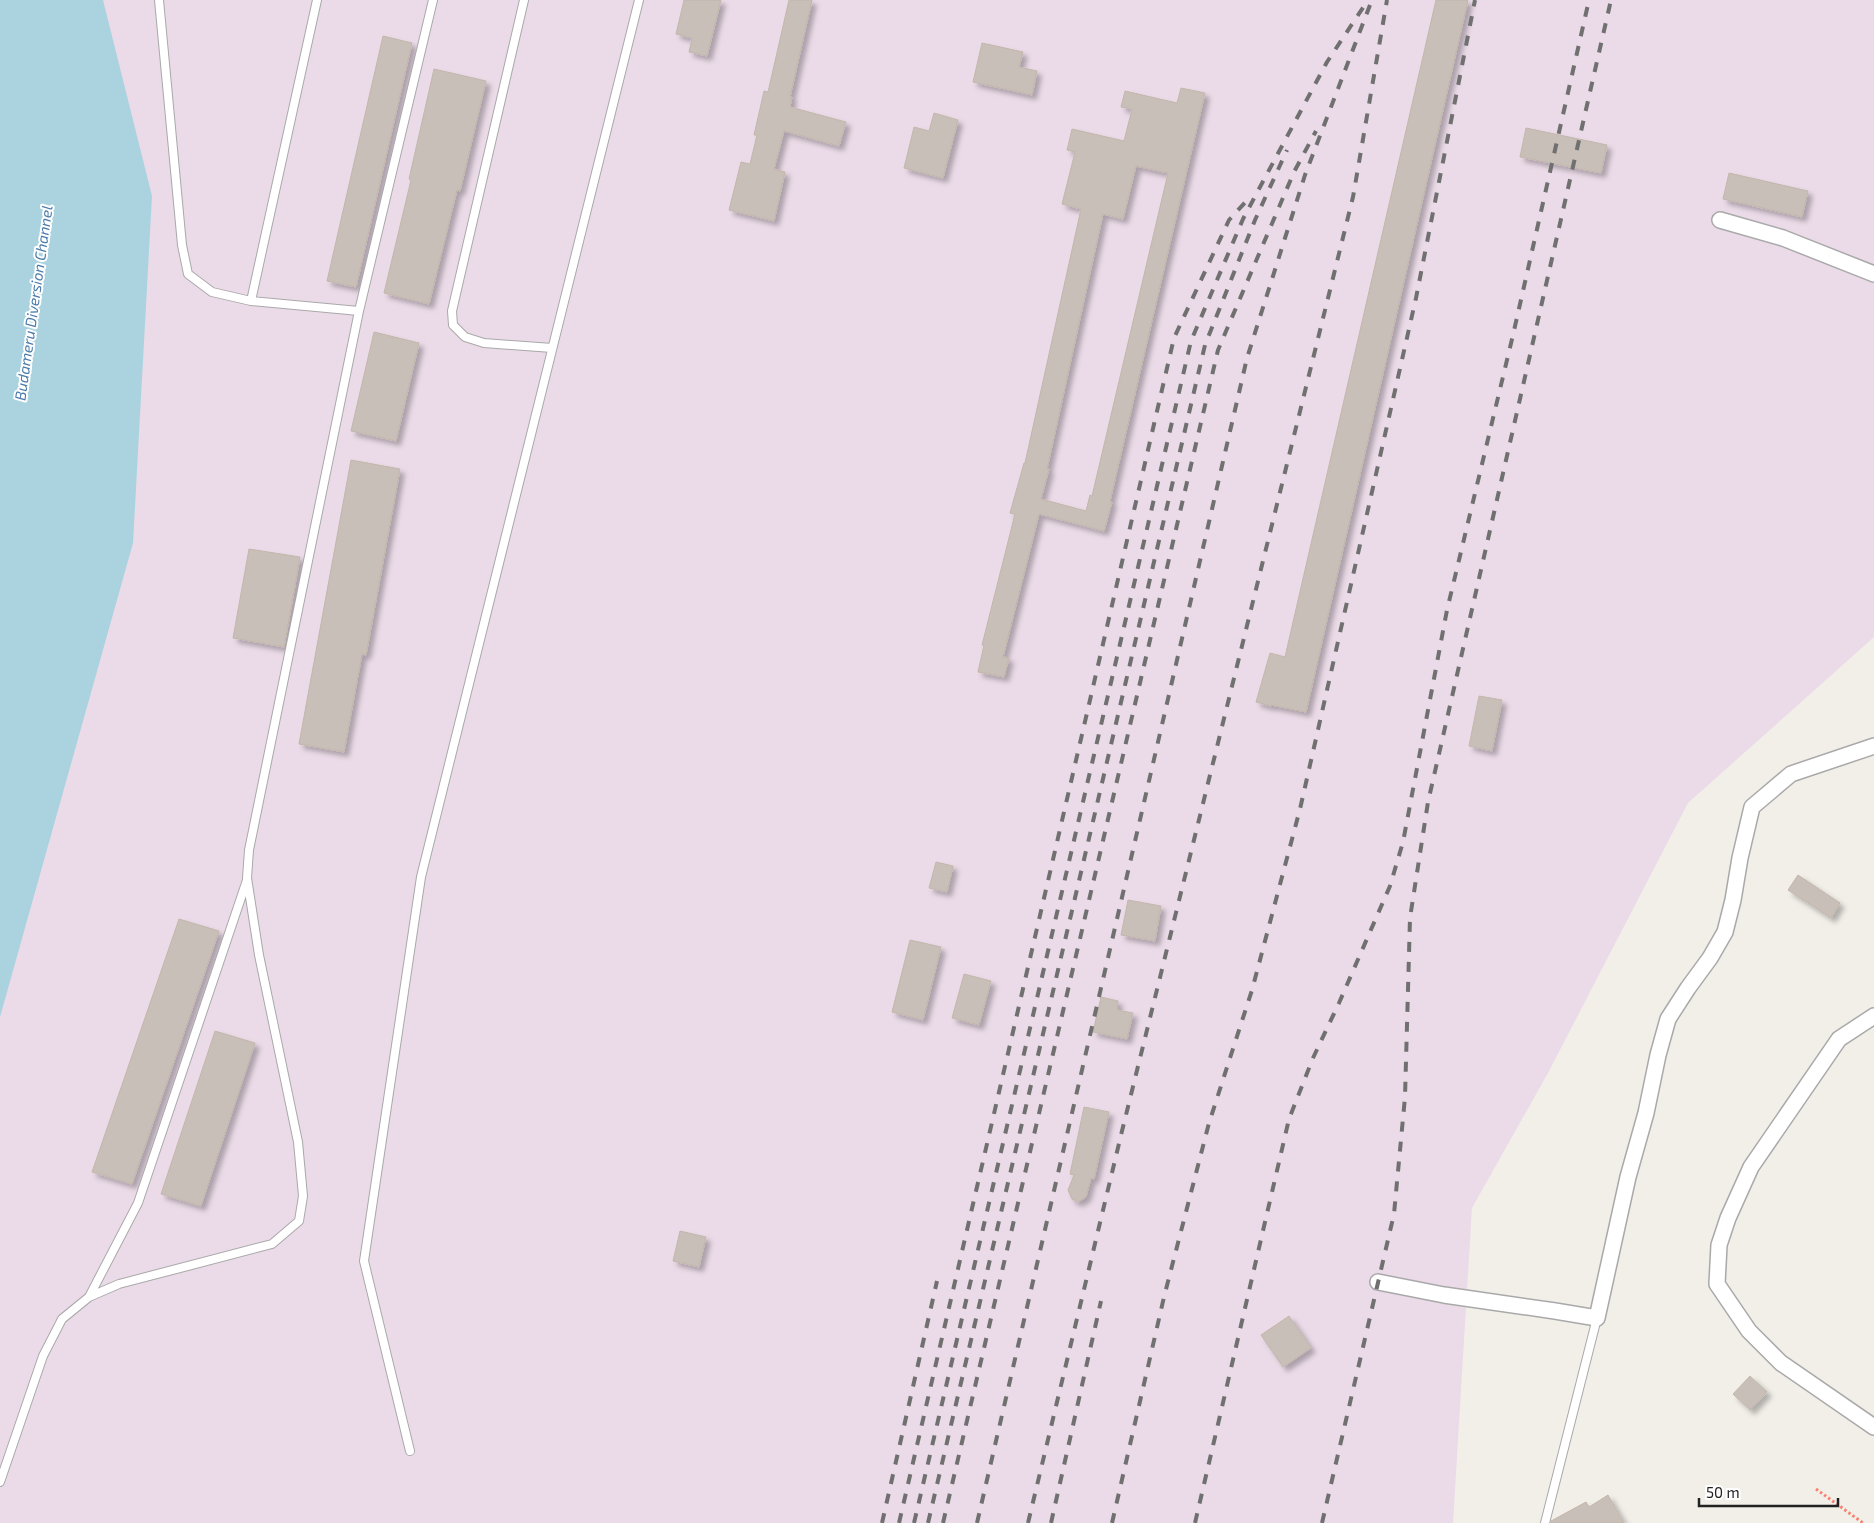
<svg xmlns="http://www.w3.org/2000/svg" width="1874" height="1523" font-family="'Exo 2',sans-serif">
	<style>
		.industrial { fill: #ebdbe8 }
		.water { fill: #aad3df }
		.building { fill: #c7bfb8; stroke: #c4b6ab; fill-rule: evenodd; filter: url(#shadow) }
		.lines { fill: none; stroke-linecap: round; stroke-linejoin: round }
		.lane-casing { stroke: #a9a9a9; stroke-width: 10 }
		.street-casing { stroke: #a9a9a9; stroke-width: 18 }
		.path { stroke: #fa8072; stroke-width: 3; stroke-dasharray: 2.5 2.5; stroke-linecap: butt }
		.lane { stroke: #fff; stroke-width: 8 }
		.street { stroke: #fff; stroke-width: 15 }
		.rail { stroke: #707070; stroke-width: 4; stroke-dasharray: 10 10; stroke-linecap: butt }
		.labels { text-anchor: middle; stroke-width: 4; stroke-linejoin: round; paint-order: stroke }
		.water-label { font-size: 15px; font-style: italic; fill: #4a7aab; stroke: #fff }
	</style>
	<defs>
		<filter id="shadow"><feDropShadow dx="4.5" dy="4.5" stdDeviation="2.5" flood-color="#0004"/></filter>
	</defs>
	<rect width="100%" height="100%" fill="#f2efe9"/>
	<path class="industrial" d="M0,0H1874V637L1688,803L1548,1073L1472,1208L1453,1523H0Z"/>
	<path class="water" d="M0,0H103L152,196L133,543L0,1017Z"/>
	<path class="building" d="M684,0H721L707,56L689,52L692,38L676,34Z
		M789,0H812L790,97H792L790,107L846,122L839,146L784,131L774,169L785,172L774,221L729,210L741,162L750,164L757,135H754L764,91L768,92Z
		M1436,0H1468L1306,712L1271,705V706L1256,702L1270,653L1285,657Z
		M383,36L412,43L356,287L327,281Z
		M982,43L1023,52L1019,67L1037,71L1032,95L973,82Z
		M434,69L486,81L460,191L457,190L429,304L384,293L411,180L409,179Z
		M1181,88L1205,93L1110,501L1112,502L1104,531L1039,514L1003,657L1009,658L1004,677L978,672L984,645H982L1015,514L1010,513L1024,463H1025L1081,209L1062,204L1075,152L1067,150L1072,129L1124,141L1132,109L1121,107L1125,91L1177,103ZM1136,166L1168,173L1092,496L1090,495L1086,511L1041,499L1049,469H1047L1103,214L1123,219Z
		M934,113L958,120L943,178L904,168L914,127L929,131Z
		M1526,128L1607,145L1601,173L1520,157Z
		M1729,173L1808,191L1802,217L1723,199Z
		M374,332L419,343L396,441L351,431Z
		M351,460L400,469L366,655L362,654L344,752L299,744Z
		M249,549L300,557L284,647L233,638Z
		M1479,696L1502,700L1492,751L1469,746Z
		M936,862L953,866L947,892L929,888Z
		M1798,875L1840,903L1831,918L1788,890Z
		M1128,900L1161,906L1155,941L1121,935Z
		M179,919L219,931L132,1184L92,1172Z
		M910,940L941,947L923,1020L892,1012Z
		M964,974L991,981L979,1025L952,1018Z
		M1101,997L1118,1001L1117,1010L1133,1013L1127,1039L1093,1032Z
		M215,1031L255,1043L201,1206L161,1194Z
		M1084,1107L1109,1112L1094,1179L1091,1178L1086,1197L1078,1202L1072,1199L1068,1190L1074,1175L1070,1174Z
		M680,1231L706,1237L699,1267L673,1261Z
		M1289,1316L1311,1348L1283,1367L1261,1335Z
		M1750,1376L1767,1392L1750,1410L1733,1394Z
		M1608,1495L1624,1523H1551V1521L1586,1502L1589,1507Z"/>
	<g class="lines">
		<g class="lane-casing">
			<path id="lane" d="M159,0L182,245L188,274L212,292L251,301L359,311L433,0
				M524,0L452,311L453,325L465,337L484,343L552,348
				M251,301L317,0
				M89,1297L138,1203L247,880
				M410,1451L364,1261L421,877L639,0
				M0,1482L43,1356L62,1319L89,1297L119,1284L272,1244L299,1221L303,1196L298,1142L259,955L247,878L249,850L359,311
				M1545,1523L1597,1318"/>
		</g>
		<g class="street-casing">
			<path id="street" d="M1720,220L1783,238L1874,274
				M1874,1016L1839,1039L1751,1167L1728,1218L1719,1245L1717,1284L1749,1331L1781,1363L1874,1427
				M1378,1282L1444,1295L1555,1311L1597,1318L1628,1177L1646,1113L1658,1055L1668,1019L1688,988L1710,958L1725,932L1733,900L1740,858L1752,807L1791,774L1874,746"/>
		</g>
		<path class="path" d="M1816,1489L1863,1523"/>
		<use href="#lane" class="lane"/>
		<use href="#street" class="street"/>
		<path class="rail" d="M882,1523L937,1281
			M899,1523L1174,338L1229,220L1250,197
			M914,1523L1191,341L1243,219L1260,187L1327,62L1368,0
			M928,1523L1205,345L1255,220L1287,150
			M943,1523L1218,350L1294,172L1316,131
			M977,1523L1247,358L1305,175L1370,5
			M1028,1523L1122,1131L1353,197L1387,0
			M1051,1523L1101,1301
			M1112,1523L1164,1297L1209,1123L1252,990L1300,809L1416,298L1475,0
			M1195,1523L1289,1119L1313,1058L1339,1003L1390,886L1403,842L1447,610L1513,335L1589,0
			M1322,1523L1394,1214L1405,1097L1410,918L1428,802L1611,0"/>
	</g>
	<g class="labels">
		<g class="water-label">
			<text transform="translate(34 303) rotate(-82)" y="5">Budameru Diversion Channel</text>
		</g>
	</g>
	<path d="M1699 1498v8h139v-8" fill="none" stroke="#222222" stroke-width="2.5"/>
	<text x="1706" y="1498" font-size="15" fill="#222222" stroke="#ffffff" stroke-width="4" paint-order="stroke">50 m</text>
</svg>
